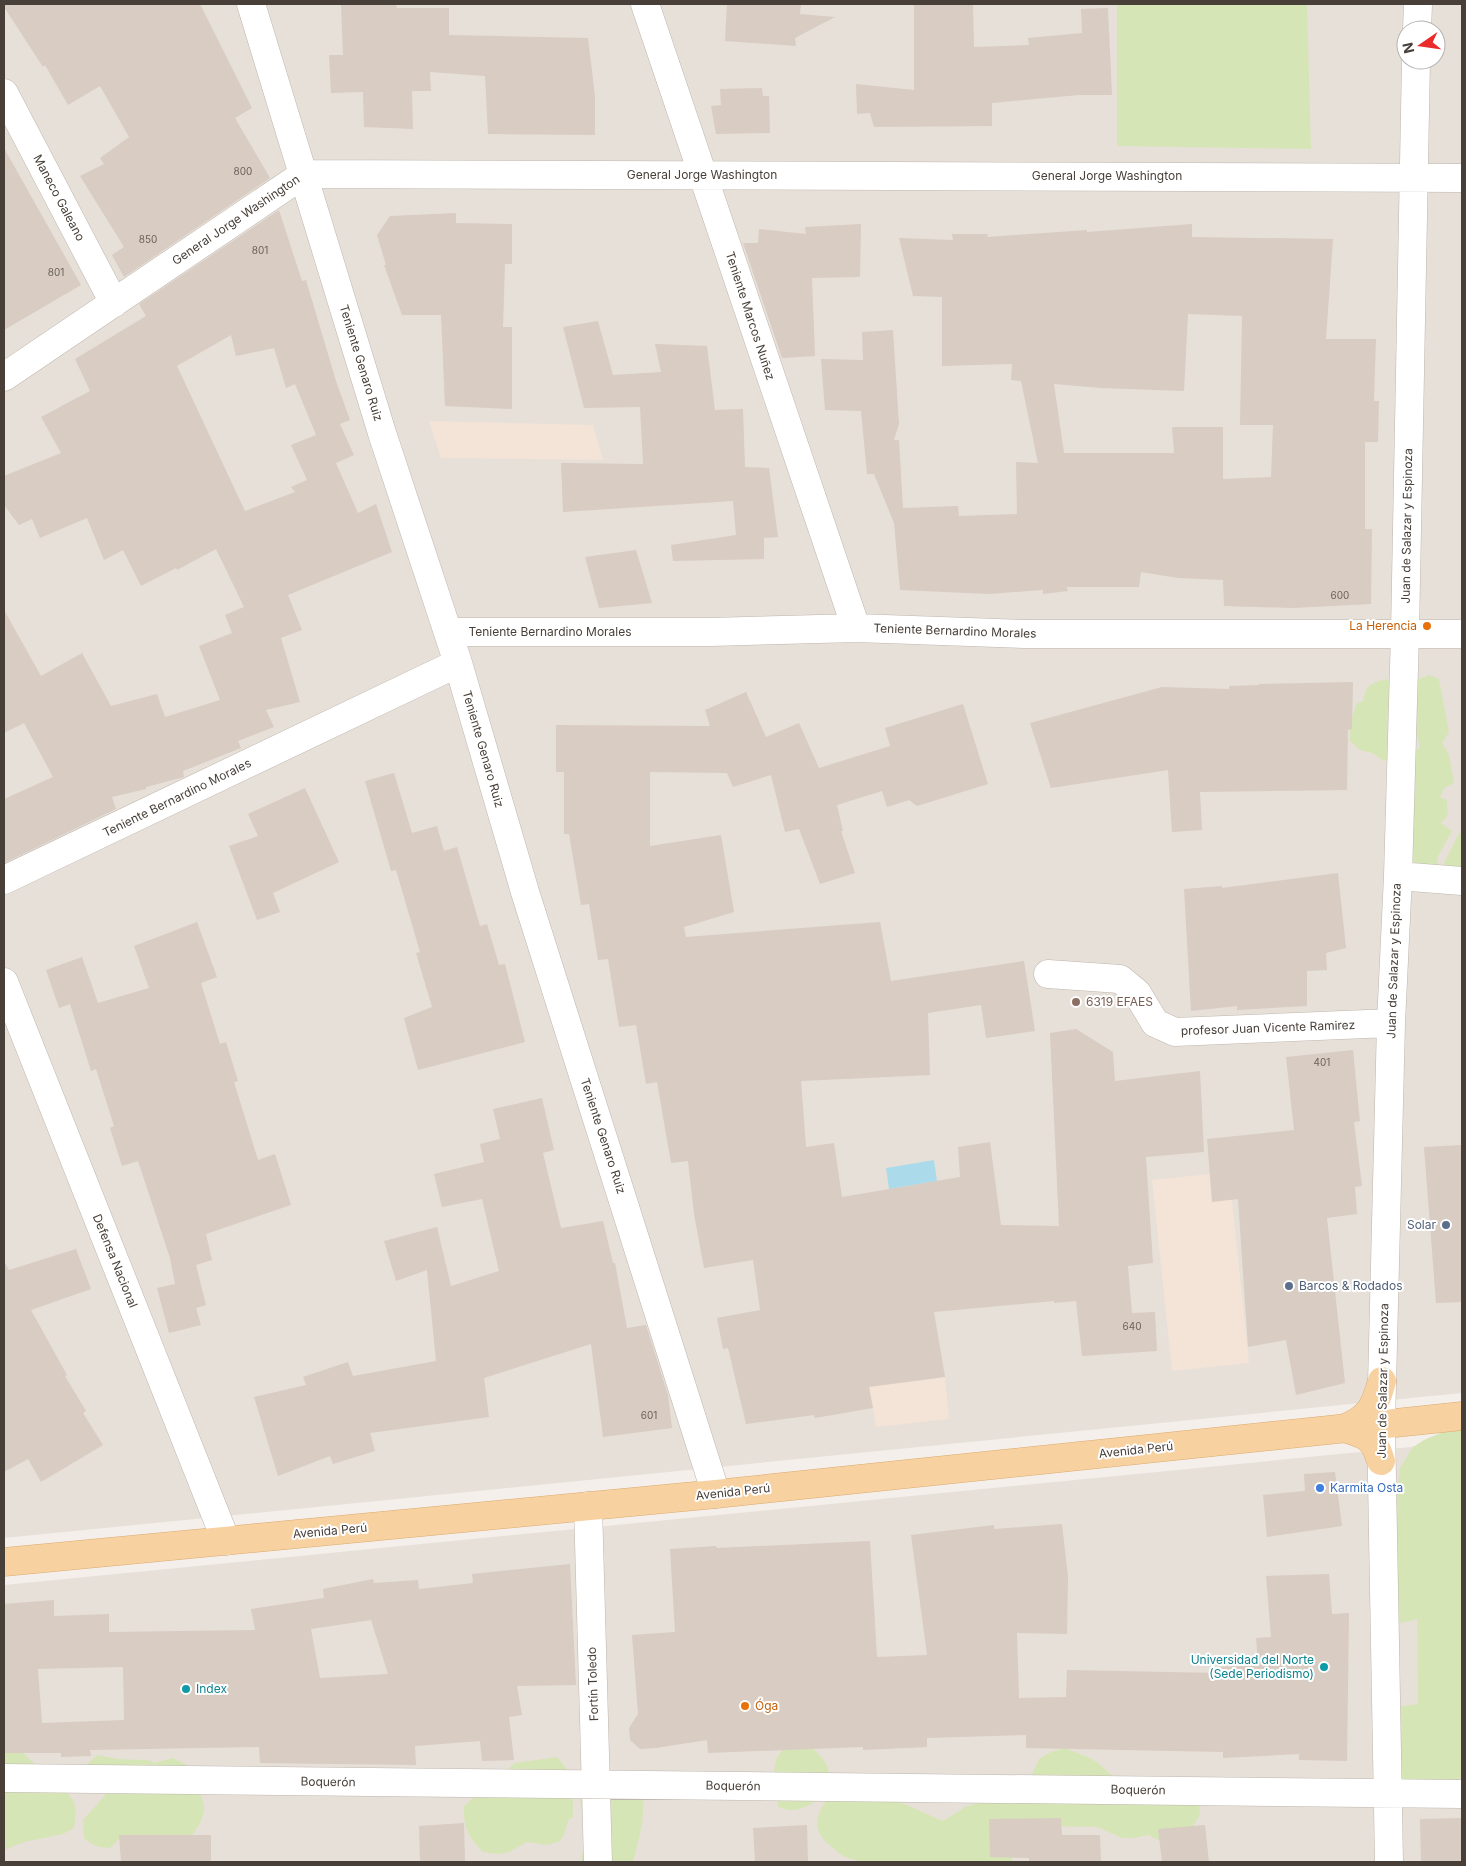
<svg xmlns="http://www.w3.org/2000/svg" width="1466" height="1866" font-family="Inter,sans-serif">
	<style>
		.residential { fill: #e7e0d8; fill-rule: evenodd }
		.commercial { fill: #f4e3d7 }
		.green { fill: #d6e5b6 }
		.water { fill: #abdbeb }
		.building { fill: #d8ccc3; fill-rule: evenodd }
		.lines { fill: none; stroke-linecap: round; stroke-linejoin: round }
		.minor-casing { stroke: #bfb6ad; stroke-width: 29 }
		.major-casing { stroke: #dbab70; stroke-width: 29 }
		.minor { stroke: #fff; stroke-width: 28 }
		.major { stroke: #f7d1a0; stroke-width: 28 }
		.food-dot { fill: #e8710a; stroke: #fff; stroke-width: 2 }
		.education-dot { fill: #8d6e63; stroke: #fff; stroke-width: 2 }
		.service-dot { fill: #5c6f8a; stroke: #fff; stroke-width: 2 }
		.shop-dot { fill: #3f7fe0; stroke: #fff; stroke-width: 2 }
		.culture-dot { fill: #0f9aa8; stroke: #fff; stroke-width: 2 }
		.labels { text-anchor: middle; stroke-width: 4; stroke-linejoin: round; paint-order: stroke }
		.number-label { font-size: 10px; fill: #6b625b }
		.street-label { font-size: 12px; fill: #473f38; stroke: #fff }
		.food-label { font-size: 12px; fill: #c56008; stroke: #fff; text-anchor: end }
		.education-label { font-size: 12px; fill: #785e54; stroke: #fff; text-anchor: start }
		.service-label { font-size: 12px; fill: #4e5e75; stroke: #fff; text-anchor: end }
		.shop-label { font-size: 12px; fill: #366cbe; stroke: #fff; text-anchor: start }
		.culture-label { font-size: 12px; fill: #0d838f; stroke: #fff; text-anchor: end }
	</style>
	<rect width="100%" height="100%" fill="#f4efea"/>
	<path class="residential" d="M4,4H1462V1393L4,1538ZM1406,30H1436V60H1406Z
		M1462,1442V1862H4V1585Z"/>
	<path class="commercial" d="M429,421L593,425L603,460L441,458Z
		M1229,1172L1249,1363L1172,1371L1152,1180Z
		M882,1290L900,1383L945,1377L949,1419L876,1427L853,1295Z"/>
	<path class="green" d="M1117,4H1307L1311,149L1117,146Z
		M1429,675L1439,679L1449,732L1442,743L1449,755L1454,783L1444,788L1440,797L1447,800L1448,815L1441,823L1452,831L1437,858L1438,868L1420,871L1409,854L1412,810L1415,798L1406,790L1405,762L1420,747L1416,729L1411,716L1414,681Z
		M1387,679L1398,695L1396,759L1384,761L1372,753L1360,750L1350,741V725L1356,704L1363,701C1366,685 1370,683 1387,679Z
		M1459,833H1462V887L1457,885L1443,865Z
		M1462,1424V1776L1444,1792L1431,1798L1387,1775L1397,1707L1418,1704L1417,1618L1412,1621L1400,1623L1389,1616L1395,1508L1400,1468L1413,1447L1424,1440Z
		M4,1734L45,1774L66,1791L74,1801L76,1813L74,1828L63,1834L24,1842L4,1850Z
		M809,1745C816,1751 824,1758 827,1766C837,1787 810,1812 790,1810C786,1810 782,1808 778,1807C776,1790 768,1761 784,1749Z
		M1065,1748L1085,1756L1097,1762L1125,1787L1199,1802L1200,1815L1193,1826L1173,1839L1161,1841L1148,1835L1135,1838H1122L1097,1827L1046,1826L1024,1851L1012,1858V1862H865C859,1861 852,1860 846,1857C841,1856 837,1851 833,1848C809,1831 815,1811 834,1792L895,1800L943,1821L967,1806L1006,1797L1028,1783L1039,1759L1051,1752Z
		M98,1755L117,1759L147,1760L155,1763L172,1758L185,1764L191,1771C190,1779 194,1784 198,1790C212,1815 198,1824 186,1845L120,1838L110,1848C100,1848 91,1845 84,1838L83,1820L107,1793L102,1791L87,1774L88,1763Z
		M557,1757C578,1780 572,1788 573,1817L569,1819L563,1837L558,1842L547,1845L527,1842L509,1852L498,1854L483,1852C468,1837 463,1827 464,1806L515,1763Z
		M645,1787L642,1825L633,1862H582L581,1856L587,1846L580,1801L582,1794Z"/>
	<path class="water" d="M934,1160L937,1181L889,1189L886,1168Z"/>
	<path class="building" d="M4,4H200L252,108L235,118L270,178L124,277L112,255L124,247L80,176L104,164L100,158L129,137L100,86L68,105L45,65L43,67L4,7Z
		M396,4L397,8H449V35L588,38L595,96V135L488,134L485,76L430,72L431,91H412L413,129L364,127L363,92L331,93L329,55H343L341,5Z
		M727,4H801L800,14L835,17L795,38L796,46L725,41Z
		M914,4H973L974,47L1029,45L1028,38L1082,33L1081,9L1108,8L1112,95H1079L992,103V126L874,127L870,113L857,114L856,84L914,90Z
		M762,88L763,96H769L770,133L716,134L711,106L721,105L720,89Z
		M4,148L81,285L4,330Z
		M279,210L302,281L306,280L336,381L350,420L340,424L354,455L336,463L358,513L376,504L392,552L288,595L302,630L281,638L300,702L266,710L274,727L238,741L241,748L183,771L184,777L146,787V789L112,797L116,809L4,863V799L53,777L24,723L4,733V610L41,676L82,653L111,706L157,694L165,717L220,700L199,646L232,633L225,615L244,607L216,549L177,570L176,568L141,586L123,550L104,560L87,518L40,538L32,519L19,525L4,505V476L61,453L41,417L90,391L75,359L146,316L139,304ZM231,335L236,356L274,348L286,388L295,384L316,435L291,445L307,480L291,487L295,492L245,511L177,366Z
		M456,213V223L512,224V264H505L503,327H512V409L445,406L441,315H402L384,265H386L377,235L390,216Z
		M861,224L860,277L812,278L815,356L782,358L743,243H758L759,229L806,234L805,227Z
		M1192,224V237L1333,239L1326,339H1376L1374,401H1379L1378,442H1365V529H1372L1371,604L1293,608L1224,606L1223,580L1178,578L1141,572L1139,587H1067L1068,591L1043,594V590L989,594L900,590L894,523L874,474H867L861,411L825,410L821,359L863,360L862,332L893,330L899,424L894,440H899L903,508L958,506L959,516L1017,514L1016,462L1038,463L1021,381L1011,380L1012,364L942,366V297L913,296L899,238L953,240L952,234H988L987,237L1087,230V232ZM1188,314L1242,316L1240,425H1273L1271,477L1223,479V427H1172L1174,453H1064L1054,384L1101,388L1184,391Z
		M598,321L613,375L661,372L655,344L707,346L715,410L743,409L745,467L769,468L778,537L764,538V559L673,561L671,545L736,535L733,501L563,512L561,463L643,464L640,407L584,408L563,327Z
		M636,550L652,603L599,608L585,557Z
		M1353,682L1352,729L1348,730L1347,790L1200,792L1202,830L1172,832L1168,770L1051,788L1030,723L1162,687L1229,689V686L1259,685V684Z
		M746,692L766,737L799,723L819,768L890,746L885,728L963,704L988,784L917,806L909,800L887,807L882,791L837,805L843,831H841L855,873L820,884L799,829L785,832L771,775L733,787L727,773L650,772V846L721,835L734,912L684,927L686,937L880,922L891,981L1024,961L1035,1031L986,1038L981,1005L928,1013L930,1075L801,1081L806,1147L834,1143L842,1197L960,1177L958,1147L990,1142L1001,1225L1059,1226L1050,1033L1076,1029L1113,1052L1115,1081L1200,1071L1204,1152L1146,1157L1153,1263L1128,1266L1132,1313L1155,1312L1157,1351L1082,1356L1076,1301L1054,1303V1301L934,1312L945,1377L869,1387L873,1408L815,1418L814,1415L746,1424L728,1348L723,1349L717,1318L760,1310L753,1260L704,1268L694,1214L688,1161L671,1163L657,1082L646,1084L636,1025L619,1027L608,959L598,960L589,904L581,905L569,834H564V772H556V725L710,726L705,710Z
		M394,773L412,833L437,826L444,851L457,847L480,926L487,924L499,965L505,964L525,1042L418,1070L404,1018L432,1007L416,953L420,952L396,870L391,871L365,781Z
		M305,788L339,862L273,893L280,912L257,920L229,846L258,836L248,814Z
		M1338,873L1346,948L1326,953L1327,970L1307,971V1006L1237,1010V1006L1191,1011L1184,889L1222,886V888Z
		M197,922L217,977L201,983L220,1044L226,1042L238,1081L234,1082L258,1160L275,1154L291,1205L206,1234L212,1260L196,1265L206,1305L196,1308L201,1325L169,1333L157,1288L175,1284L170,1258L138,1161L122,1166L110,1128L114,1126L96,1069L91,1071L70,1004L59,1008L46,970L82,957L98,1003L149,988L134,946Z
		M1353,1050L1360,1121L1354,1122L1362,1186L1355,1187L1357,1214L1327,1218L1345,1383L1296,1395L1286,1340L1248,1347L1238,1199L1212,1202L1207,1139L1294,1130L1286,1057Z
		M542,1098L554,1150L543,1153L561,1228L603,1221L613,1263H615L627,1328L646,1325L668,1395L672,1428L603,1437L591,1344L484,1378L489,1417L370,1433L375,1451L333,1464L330,1456L278,1476L254,1397L306,1385L303,1377L348,1362L353,1376L436,1361L427,1270L396,1281L384,1241L437,1227L451,1286L499,1271L482,1199L442,1207L434,1174L484,1162L480,1144L500,1139L493,1109Z
		M1462,1145V1302L1436,1303L1424,1147Z
		M76,1249L91,1289L31,1310L67,1375L65,1376L86,1411L83,1413L103,1445L41,1482L28,1459L4,1472V1261L9,1270Z
		M1335,1472L1342,1526L1267,1537L1263,1495L1305,1491L1304,1474Z
		M1062,1524L1068,1577L1067,1634L1017,1633L1019,1698L1066,1697L1067,1670L1219,1673V1667L1258,1665L1256,1638L1271,1637L1266,1576L1329,1574L1332,1614L1349,1613L1347,1761L1299,1760V1754L1223,1758V1752L1026,1748V1735L927,1738V1747L863,1750V1747L708,1753L707,1740L656,1748L640,1749L630,1740L629,1728L638,1714L632,1635L675,1632L670,1549L716,1546L717,1548L870,1541L877,1657L927,1655L911,1535L994,1525V1529Z
		M570,1564L576,1685L517,1686L522,1715L509,1717L514,1760L482,1761L480,1741L415,1746L416,1765L260,1763L259,1747L90,1750L91,1756L61,1757V1753H4V1604L54,1600V1616L109,1614V1632L255,1630L251,1609L324,1598L323,1589L373,1579L374,1583L418,1580L419,1589L473,1583L472,1574ZM371,1620L388,1674L320,1678L311,1629ZM123,1667L124,1720L42,1723L38,1669Z
		M1061,1818L1062,1835H1100L1101,1862H1029V1858L990,1857L989,1819Z
		M1462,1818V1862H1421L1420,1819Z
		M464,1823L465,1862H420L419,1826Z
		M807,1825L808,1862H755L753,1828Z
		M1205,1825L1209,1862H1162L1158,1829Z
		M119,1835H211V1862H121Z"/>
	<g class="lines">
		<g class="minor-casing">
			<path id="minor" d="M251,4L382,433L458,663L525,892L716,1494
				M645,4C717,211 785,420 856,628
				M1417,30L1418,4
				M4,93L114,303
				M4,377L304,174L1462,178
				M448,632H710L856,628L1025,634H1462
				M1398,876L1462,881
				M4,880L458,663
				M1048,974L1120,979L1137,993L1155,1023L1175,1032L1391,1023
				M4,982L226,1541
				M588,1506L598,1862
				M4,1778L1462,1794
				M1389,1862L1381,1425L1391,1023L1398,876L1405,633L1416,60"/>
		</g>
		<g class="major-casing">
			<path id="major" d="M1344,1428C1368,1435 1374,1438 1381,1461
				M1345,1428C1370,1418 1375,1407 1382,1381
				M4,1562L716,1494L1462,1416"/>
		</g>
		<use href="#minor" class="minor"/>
		<use href="#major" class="major"/>
	</g>
	<g class="food-dot">
		<circle cx="1427" cy="626" r="5"/>
		<circle cx="745" cy="1706" r="5"/>
	</g>
	<circle class="education-dot" cx="1076" cy="1002" r="5"/>
	<g class="service-dot">
		<circle cx="1446" cy="1225" r="5"/>
		<circle cx="1289" cy="1286" r="5"/>
	</g>
	<circle class="shop-dot" cx="1320" cy="1488" r="5"/>
	<g class="culture-dot">
		<circle cx="1324" cy="1667" r="5"/>
		<circle cx="186" cy="1689" r="5"/>
	</g>
	<g class="labels">
		<g class="number-label">
			<text x="243" y="175">800</text>
			<text x="148" y="243">850</text>
			<text x="260" y="254">801</text>
			<text x="56" y="276">801</text>
			<text x="1340" y="599">600</text>
			<text x="1322" y="1066">401</text>
			<text x="1132" y="1330">640</text>
			<text x="649" y="1419">601</text>
		</g>
		<g class="street-label">
			<text x="702" y="179">General Jorge Washington</text>
			<text x="1107" y="180">General Jorge Washington</text>
			<text transform="translate(59 198) rotate(62)" y="4">Maneco Galeano</text>
			<text transform="translate(236 220) rotate(-34)" y="4">General Jorge Washington</text>
			<text transform="translate(750 316) rotate(72)" y="4">Teniente Marcos Nuñez</text>
			<text transform="translate(361 363) rotate(73)" y="4">Teniente Genaro Ruiz</text>
			<text transform="translate(1407 526) rotate(-89)" y="4">Juan de Salazar y Espinoza</text>
			<text transform="translate(955 631) rotate(2)" y="4">Teniente Bernardino Morales</text>
			<text x="550" y="636">Teniente Bernardino Morales</text>
			<text transform="translate(483 749) rotate(74)" y="4">Teniente Genaro Ruiz</text>
			<text transform="translate(177 798) rotate(-26)" y="4">Teniente Bernardino Morales</text>
			<text transform="translate(1394 961) rotate(-88)" y="4">Juan de Salazar y Espinoza</text>
			<text transform="translate(1268 1028) rotate(-2)" y="4">profesor Juan Vicente Ramirez</text>
			<text transform="translate(603 1136) rotate(72)" y="4">Teniente Genaro Ruiz</text>
			<text transform="translate(115 1261) rotate(68)" y="4">Defensa Nacional</text>
			<text transform="translate(1383 1381) rotate(-89)" y="4">Juan de Salazar y Espinoza</text>
			<text transform="translate(1136 1450) rotate(-6)" y="4">Avenida Perú</text>
			<text transform="translate(733 1492) rotate(-6)" y="4">Avenida Perú</text>
			<text transform="translate(330 1531) rotate(-5)" y="4">Avenida Perú</text>
			<text transform="translate(593 1684) rotate(-92)" y="4">Fortín Toledo</text>
			<text transform="translate(328 1782) rotate(1)" y="4">Boquerón</text>
			<text transform="translate(733 1786) rotate(1)" y="4">Boquerón</text>
			<text transform="translate(1138 1790) rotate(1)" y="4">Boquerón</text>
		</g>
		<g class="food-label">
			<text x="1417" y="630">La Herencia</text>
			<text x="755" y="1710" text-anchor="start">Óga</text>
		</g>
		<g class="education-label">
			<text x="1086" y="1006">6319 EFAES</text>
		</g>
		<g class="service-label">
			<text x="1436" y="1229">Solar</text>
			<text x="1299" y="1290" text-anchor="start">Barcos &amp; Rodados</text>
		</g>
		<g class="shop-label">
			<text x="1330" y="1492">Karmita Osta</text>
		</g>
		<g class="culture-label">
			<text x="1314" y="1664">Universidad del Norte<tspan x="1314" dy="14">(Sede Periodismo)</tspan></text>
			<text x="196" y="1693" text-anchor="start">Index</text>
		</g>
	</g>
	<rect width="1466" height="1866" fill="none" stroke="#473f38" stroke-width="10"/>
	<g transform="translate(1421 45) rotate(257)"><circle r="24" fill="#ffffff" stroke="#b5b2af"/>
	<path d="M0-4L9 19L0 12L-9 19Z" fill="#ea2b2b"/>
	<text y="-8" font-size="14" font-weight="bold" text-anchor="middle" fill="#473f38">N</text>
	</g>
</svg>
